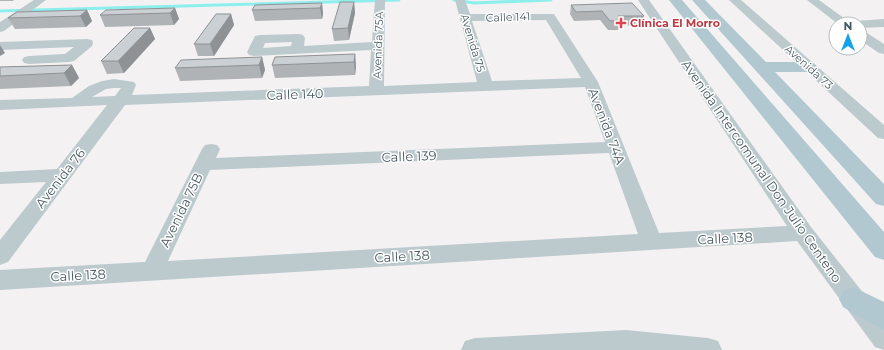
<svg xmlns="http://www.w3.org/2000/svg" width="884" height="350" font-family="Montserrat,sans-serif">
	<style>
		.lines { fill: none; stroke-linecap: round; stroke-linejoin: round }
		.stream { stroke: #8cefed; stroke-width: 3 }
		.minor { fill: #bccace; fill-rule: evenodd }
		.major { fill: #b1c8d0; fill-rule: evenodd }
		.wall { fill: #afb3b6 }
		.shaded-wall { fill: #8e9294 }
		.building { fill: #cbd0d4; stroke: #8e9294 }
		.health-dot { fill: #e0444e; stroke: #fff; stroke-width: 1.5 }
		.labels { text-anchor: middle; stroke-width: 3; stroke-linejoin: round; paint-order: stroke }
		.far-street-label { font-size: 11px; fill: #485a60; stroke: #fff }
		.far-health-label { font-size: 11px; font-weight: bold; fill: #be3a42; stroke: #fff; text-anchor: start }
		.street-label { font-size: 13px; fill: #485a60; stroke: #fff }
	</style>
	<rect width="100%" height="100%" fill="#f4f1f2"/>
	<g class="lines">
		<path class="stream" d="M454,0L474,3L551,0
			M0,11L399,0"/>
		<path class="minor" d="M34,0H46L4,31L0,32V22Z
			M375,0H385L384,86L477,82L455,0H465L470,14H554L598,82L659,233L787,226L638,0H649L811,227L884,319V350L875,347L797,241L0,290V270L145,262L202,149L205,145L211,144L217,145L220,149L216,158L605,142L585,87L125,105L8,262L0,265V240L46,182L0,184V172L57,169L107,105L0,110V100L72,98L89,86L102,81L114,79L134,82L136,85L132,95L369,86L371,50L254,56L249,55L247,52L255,36L260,35L299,34L303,35L305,38L304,46L372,42ZM546,20L581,78L492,81L472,21ZM292,42L291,46L263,48L265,43ZM114,88H121L115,96L92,97L106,89ZM609,153L638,234L168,261L210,170Z
			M729,0H741L884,125V139L878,138Z
			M807,0H819L852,24H838Z
			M884,19V27L860,28V24H853L855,21Z
			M860,30L864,31L884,44V54L879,53L860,40Z
			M87,39L92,40L93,43L92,46L74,61L69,62L29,64L24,63L22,60L24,57L29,56L65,54L74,47L0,50V42Z
			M626,330L708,338L718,341L722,350H461L465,341L475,338Z"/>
		<path class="major" d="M669,0H682L884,232V260L875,257Z
			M692,0H705L766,62H809L815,64L817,67L815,70L809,72H775L884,184V206L876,204Z
			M853,287L884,302V329L874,325L843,307L839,299L843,291Z"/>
	</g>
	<path class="wall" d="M0,0H14L13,1H0Z
		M354,2L355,13L349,40L334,41L332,29Z
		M322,3L323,14L322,19L255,21L252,10Z
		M571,5L644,16L642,25L620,26L619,30H608L600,20L574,21L570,14Z
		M175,8L179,19L174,25L105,27L100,15Z
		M87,10L92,21L86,27L15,29L8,18Z
		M231,14L234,25L214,56H198L194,44Z
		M150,28L155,39L124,73L107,74L101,61Z
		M355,54L356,67L355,75L275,78L272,65Z
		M262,57L265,70L262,78L180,81L175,68Z
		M72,65L79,78L71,86L0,89V67Z"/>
	<path class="shaded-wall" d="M354,2L355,13L349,40L348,28Z
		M322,3L323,14L322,19L320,8Z
		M175,8L179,19L174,25L170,13Z
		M87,10L92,21L86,27L80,16Z
		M231,14L234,25L214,56L210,44Z
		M150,28L155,39L124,73L118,61Z
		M0,45L5,53L0,56Z
		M355,54L356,67L355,75L354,62Z
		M262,57L265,70L262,78L259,65Z
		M72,65L79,78L71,86L64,73Z"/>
	<path class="building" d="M340,2H354L348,28L332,29Z
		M322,3L320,8L252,10L255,5Z
		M632,3L644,16H618L621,20L610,21L602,11L576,12L571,5Z
		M175,8L170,13L100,15L106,10Z
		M87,10L80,16L8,18L17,12Z
		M216,14H231L210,44H194Z
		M134,28H150L118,61H101Z
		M355,54L354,62L272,65L275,57Z
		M262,57L259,65L175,68L181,60Z
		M72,65L64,73L0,76V67Z"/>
	<path class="health-dot" d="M619 17h4v4h4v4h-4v4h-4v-4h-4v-4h4z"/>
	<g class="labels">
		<g class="far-street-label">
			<text transform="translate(508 17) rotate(-2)" y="4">Calle 141</text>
			<text transform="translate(473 43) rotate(73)" y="4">Avenida 75</text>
			<text transform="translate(378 45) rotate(-88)" y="4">Avenida 75A</text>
			<text transform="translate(809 67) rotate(42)" y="4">Avenida 73</text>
		</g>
		<g class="far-health-label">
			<text x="630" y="27">Clínica El Morro</text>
		</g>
		<g class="street-label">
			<text transform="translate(295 94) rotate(-2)" y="5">Calle 140</text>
			<text transform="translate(607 126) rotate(69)" y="5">Avenida 74A</text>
			<text transform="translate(409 156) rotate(-2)" y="5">Calle 139</text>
			<text transform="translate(762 171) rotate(55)" y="5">Avenida Intercomunal Don Julio Centeno</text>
			<text transform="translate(60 178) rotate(-52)" y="5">Avenida 76</text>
			<text transform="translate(181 210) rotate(-64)" y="5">Avenida 75B</text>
			<text transform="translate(725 238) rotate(-3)" y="5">Calle 138</text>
			<text transform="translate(402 256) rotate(-3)" y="5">Calle 138</text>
			<text transform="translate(78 275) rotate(-3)" y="5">Calle 138</text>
		</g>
	</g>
	<g transform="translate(848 36)"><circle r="19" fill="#ffffff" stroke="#b6bdbf"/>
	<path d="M0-3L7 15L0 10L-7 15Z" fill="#14a2eb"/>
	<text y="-6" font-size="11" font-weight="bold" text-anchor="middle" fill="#485a60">N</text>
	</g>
</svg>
